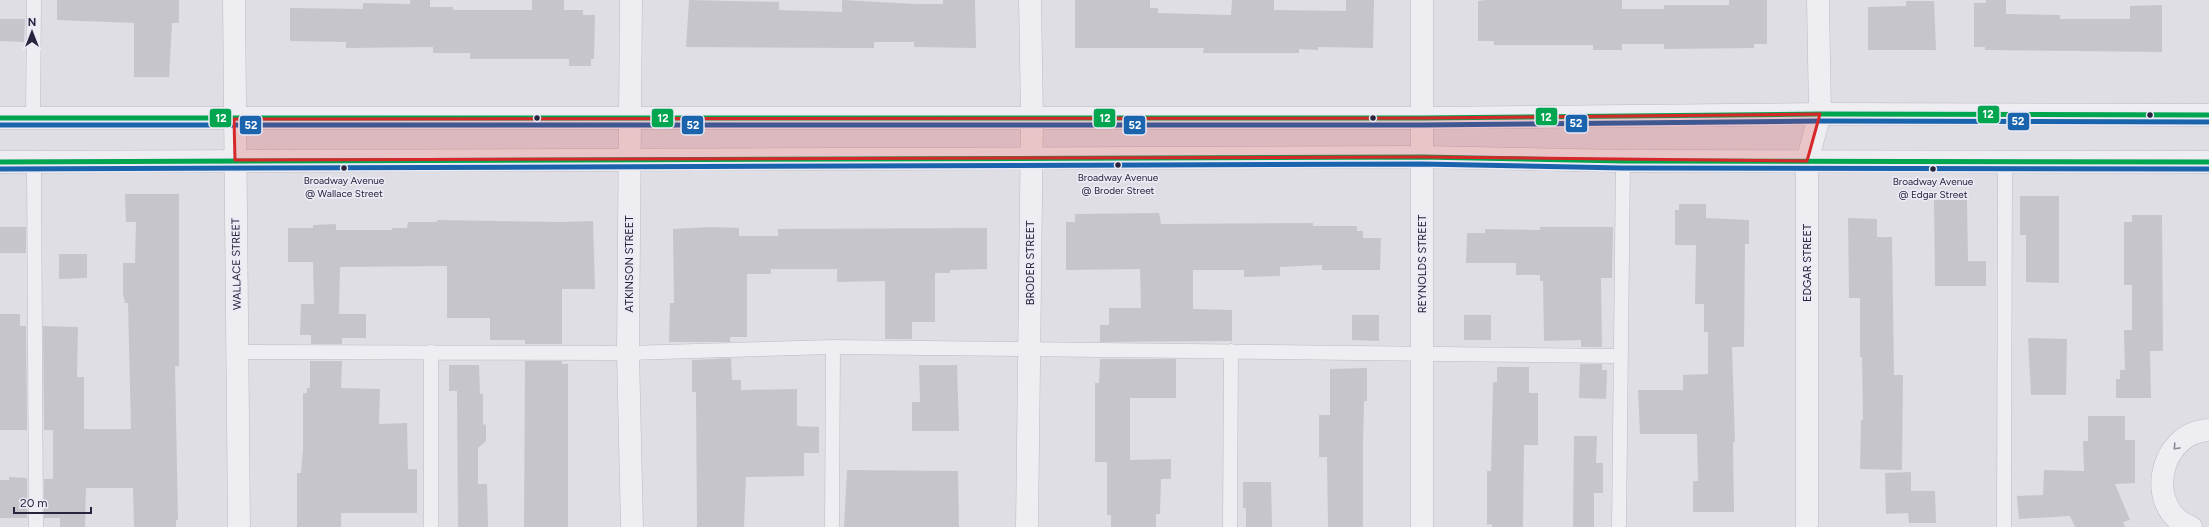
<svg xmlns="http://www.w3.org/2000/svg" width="2209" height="527" font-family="Figtree,sans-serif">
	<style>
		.building { fill: #c6c5cc }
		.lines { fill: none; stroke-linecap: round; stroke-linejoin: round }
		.service-casing { stroke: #bbbbc2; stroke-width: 15 }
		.minor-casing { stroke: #bbbbc2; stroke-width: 23 }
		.tertiary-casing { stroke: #bbbbc2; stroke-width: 23 }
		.service { stroke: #eeedf1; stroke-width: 14 }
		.minor { stroke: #eeedf1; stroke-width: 22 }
		.tertiary { stroke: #eeedf1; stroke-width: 22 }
		.bus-1-casing { stroke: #ebeaf5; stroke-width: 8 }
		.bus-2-casing { stroke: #ebeaf5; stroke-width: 8 }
		.bus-1 { stroke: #00a54f; stroke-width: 5 }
		.bus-2 { stroke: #1964ac; stroke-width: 5 }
		.oneway { stroke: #8b8898 }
		.marked { fill: #d62828; fill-opacity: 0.2; stroke: #d62828; stroke-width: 3; stroke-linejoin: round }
		.bus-dot { fill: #28243e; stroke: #ebeaf5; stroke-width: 1.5 }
		.labels { text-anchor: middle; stroke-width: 3.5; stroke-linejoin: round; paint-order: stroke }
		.bus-label { font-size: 10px; fill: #28243e; stroke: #ebeaf5 }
		.street-label { font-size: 11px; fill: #28243e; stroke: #ebeaf5 }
		.line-badge { stroke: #ebeaf5; stroke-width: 1.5 }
		.badge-label { font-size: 11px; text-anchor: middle; font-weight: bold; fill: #fff }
	</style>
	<rect width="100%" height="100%" fill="#dedee4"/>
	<path class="building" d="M57,0H179V23H172L169,77H134V23L57,20Z
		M410,0H430V7H453V10H532V0H564V10H583V15H595L594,59H591V66H569V59H470V53H433V47L346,48V42L290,41V8L363,9V3L410,4Z
		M689,0L779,2V10L842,12V0L916,4H943V0H975L976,48L914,47V42H874V48H864L686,47Z
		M1075,0H1150V8H1158V13L1231,15L1232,0H1274V10L1346,11V0H1374L1373,48L1318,47V50L1299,49V53H1203L1204,48H1075Z
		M1486,0H1622V9H1664V5H1729V0H1767V44H1754V48L1664,49V44H1622V50H1593V45H1494V41H1478V1Z
		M1986,0H2006V14L2060,15V19H2130V6L2162,5V52L1985,50V47H1974V3H1986Z
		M1906,1H1934L1936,50H1868V7L1906,6Z
		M0,19H25L24,42L0,41Z
		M125,194H179V366H175L178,520H176V527H134L133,488H86L85,527H60V518H44V479H53V430H44L43,326L78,327L77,377H84V429H131L128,303H125L123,294V263H135L136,222H126Z
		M2020,196H2059V283L2026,282V235H2020Z
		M1934,200H1967L1968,261H1986V286H1935Z
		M1679,204H1706V218L1749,220V244H1745L1744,347H1732L1735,442H1733L1734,512H1693V481H1698L1697,434H1640L1638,390H1683V375L1708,374V332H1704V304H1695L1696,245H1675V210H1679Z
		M1159,213L1161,224L1313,223V226H1357V231H1363V238H1381L1380,270H1322V265L1280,267V276L1244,277V270H1193V309L1232,310V341L1100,342V325H1109V308H1141L1140,269L1066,270V222H1075V214Z
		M2132,215H2162L2163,351H2150L2151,398H2116V379H2120V370H2125L2124,330H2132V285H2124V222H2132Z
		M1848,218L1877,219V237H1892L1894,375H1903L1902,470L1860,469L1861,420H1863L1862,357H1860V298H1849Z
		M437,220L562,222L593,221L595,289H562V344H525V340H490V318H447V266L340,267L339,314H366V338H342V344H311V335H300L301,304H314L313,262H288V228H313V225L336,224V230H392V228H407L408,222H437Z
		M0,227H26V253H0Z
		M710,227L739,228V236H778V229L987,228V269L950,270V273H935V322H912V339H885V281L837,282V269H771V274H747V337H730V342H669L670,303H674L673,229Z
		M1540,227H1613L1612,278H1601L1602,347H1581V340L1544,341L1543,281H1540V275H1516V263H1466L1467,233H1485V229L1540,230Z
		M59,254H87V278L59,279Z
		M0,314H20V326H26L27,430H0Z
		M1352,315H1379V341L1352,340Z
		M1464,315H1491V340H1464Z
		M2028,338L2067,339L2066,395H2031Z
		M731,358L732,380H741V390L797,389V426L819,427V453H804V476L746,477L744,527H697L696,392H692V360Z
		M1100,359H1176V398H1130V460L1171,459V479H1161L1160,514H1156V527H1111V515H1107V462H1095V383H1099Z
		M310,361H342L341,388L380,389L379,424L407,423L408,469H417V513H341V527H297V473H301L303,450V393H307V388H310Z
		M525,361H562V364H568V527H524Z
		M1580,364H1602V370H1607L1606,399L1579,398Z
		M449,365H479L480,394H483V424L486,425V441L478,448V484H487L488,527H458L457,391H449Z
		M919,365H957L959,431H912V402H920Z
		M1497,367H1529V393H1538V445H1524L1523,527H1492V524L1487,525V471H1491L1493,382H1497Z
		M1367,368V401H1364L1363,443V527H1328L1327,457H1319V415H1330V369Z
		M2088,416H2125V440H2135V483L2115,484L2130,520L2123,522L2125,527H2075L2070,516L2019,519L2017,496L2043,495L2044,470L2084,471L2083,441H2088Z
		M1574,436H1597L1596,463H1603V493H1594V527H1573Z
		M847,470L958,471L959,527H844Z
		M1911,472V491H1935L1936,523H1909L1908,513L1886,514L1885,473Z
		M9,477L27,478V518H0V480H9Z
		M1243,482H1271L1272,527H1246V508H1243Z"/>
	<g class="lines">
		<g class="service-casing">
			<path id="service" d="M33,118L34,0
				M34,162L36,527
				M237,352L628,353L833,347L1620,356
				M431,352V527
				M832,527L833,347
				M1230,527L1231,351
				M1619,527L1623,161
				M2004,527L2005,162"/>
		</g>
		<g class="minor-casing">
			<path id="minor" d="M234,0L239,527
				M631,0L628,353L632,527
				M1422,0V527
				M1027,527L1032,117L1030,0
				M1807,527V161L1820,114L1818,0
				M2191,527C2144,510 2158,432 2209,430"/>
		</g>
		<g class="tertiary-casing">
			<path id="tertiary" d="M0,118H1422L1820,114L2209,115
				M0,162L1422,157L1623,161L2209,162"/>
		</g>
		<use href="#service" class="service"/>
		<use href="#minor" class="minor"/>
		<use href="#tertiary" class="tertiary"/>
		<g class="bus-1-casing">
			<path id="bus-1" d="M0,118H1422L1820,114L2209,115
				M0,162L1422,157L1623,161L2209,162"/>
		</g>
		<g class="bus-2-casing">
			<path id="bus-2" d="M0,125H1422L1820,121L2209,122
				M0,169L1422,164L1623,168L2209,169"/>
		</g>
		<use href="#bus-1" class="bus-1"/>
		<use href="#bus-2" class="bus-2"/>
	</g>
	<defs><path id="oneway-chevron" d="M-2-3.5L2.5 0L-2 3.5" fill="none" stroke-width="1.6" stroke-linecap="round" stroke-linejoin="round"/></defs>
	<use class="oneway" href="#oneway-chevron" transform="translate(2176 447) rotate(133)"/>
	<path class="marked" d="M1820,114L1807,161L1422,157L235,160L234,119L1422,118Z"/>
	<g class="bus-dot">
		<circle cx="2150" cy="115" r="3.5"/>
		<circle cx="537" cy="118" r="3.5"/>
		<circle cx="1373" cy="118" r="3.5"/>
		<circle cx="1118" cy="165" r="3.5"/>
		<circle cx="344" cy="168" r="3.5"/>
		<circle cx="1933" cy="169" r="3.5"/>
	</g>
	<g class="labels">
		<g class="bus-label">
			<text x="1118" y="181">Broadway Avenue<tspan x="1118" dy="13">@ Broder Street</tspan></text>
			<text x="344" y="184">Broadway Avenue<tspan x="344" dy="13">@ Wallace Street</tspan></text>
			<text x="1933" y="185">Broadway Avenue<tspan x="1933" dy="13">@ Edgar Street</tspan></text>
		</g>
		<g class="street-label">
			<text transform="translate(1030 263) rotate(-90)" y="4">BRODER STREET</text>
			<text transform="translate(1807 263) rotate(-90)" y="4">EDGAR STREET</text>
			<text transform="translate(236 264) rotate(-91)" y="4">WALLACE STREET</text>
			<text transform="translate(629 264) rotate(-90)" y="4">ATKINSON STREET</text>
			<text transform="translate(1422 264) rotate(-90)" y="4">REYNOLDS STREET</text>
		</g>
	</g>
	<g class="line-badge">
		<rect x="1977" y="105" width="23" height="19" rx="4" fill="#00a54f"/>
		<rect x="1535" y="107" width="23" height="19" rx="4" fill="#00a54f"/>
		<rect x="209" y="108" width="23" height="20" rx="4" fill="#00a54f"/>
		<rect x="651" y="108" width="23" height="20" rx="4" fill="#00a54f"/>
		<rect x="1093" y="108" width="23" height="20" rx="4" fill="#00a54f"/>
		<rect x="2007" y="112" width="23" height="19" rx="4" fill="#1964ac"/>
		<rect x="1565" y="114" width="23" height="19" rx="4" fill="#1964ac"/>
		<rect x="239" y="115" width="23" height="20" rx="4" fill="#1964ac"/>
		<rect x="681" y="115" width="23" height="20" rx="4" fill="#1964ac"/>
		<rect x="1123" y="115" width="23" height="20" rx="4" fill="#1964ac"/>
	</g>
	<g class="badge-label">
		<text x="1988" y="118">12</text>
		<text x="1546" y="121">12</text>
		<text x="221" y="122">12</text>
		<text x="663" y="122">12</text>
		<text x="1105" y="122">12</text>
		<text x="2018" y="125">52</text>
		<text x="1576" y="127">52</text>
		<text x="251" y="129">52</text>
		<text x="693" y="129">52</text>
		<text x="1135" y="129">52</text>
	</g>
	<g transform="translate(32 32)" stroke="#ebeaf5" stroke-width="3" paint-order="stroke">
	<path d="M0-3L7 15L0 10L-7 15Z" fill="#28243e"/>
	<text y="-6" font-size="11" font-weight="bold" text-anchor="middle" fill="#28243e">N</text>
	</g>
	<path d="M14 507v6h77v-6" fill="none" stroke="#28243e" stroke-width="2"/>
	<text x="20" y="507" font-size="12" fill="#28243e" stroke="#ebeaf5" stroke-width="3" paint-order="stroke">20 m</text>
</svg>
